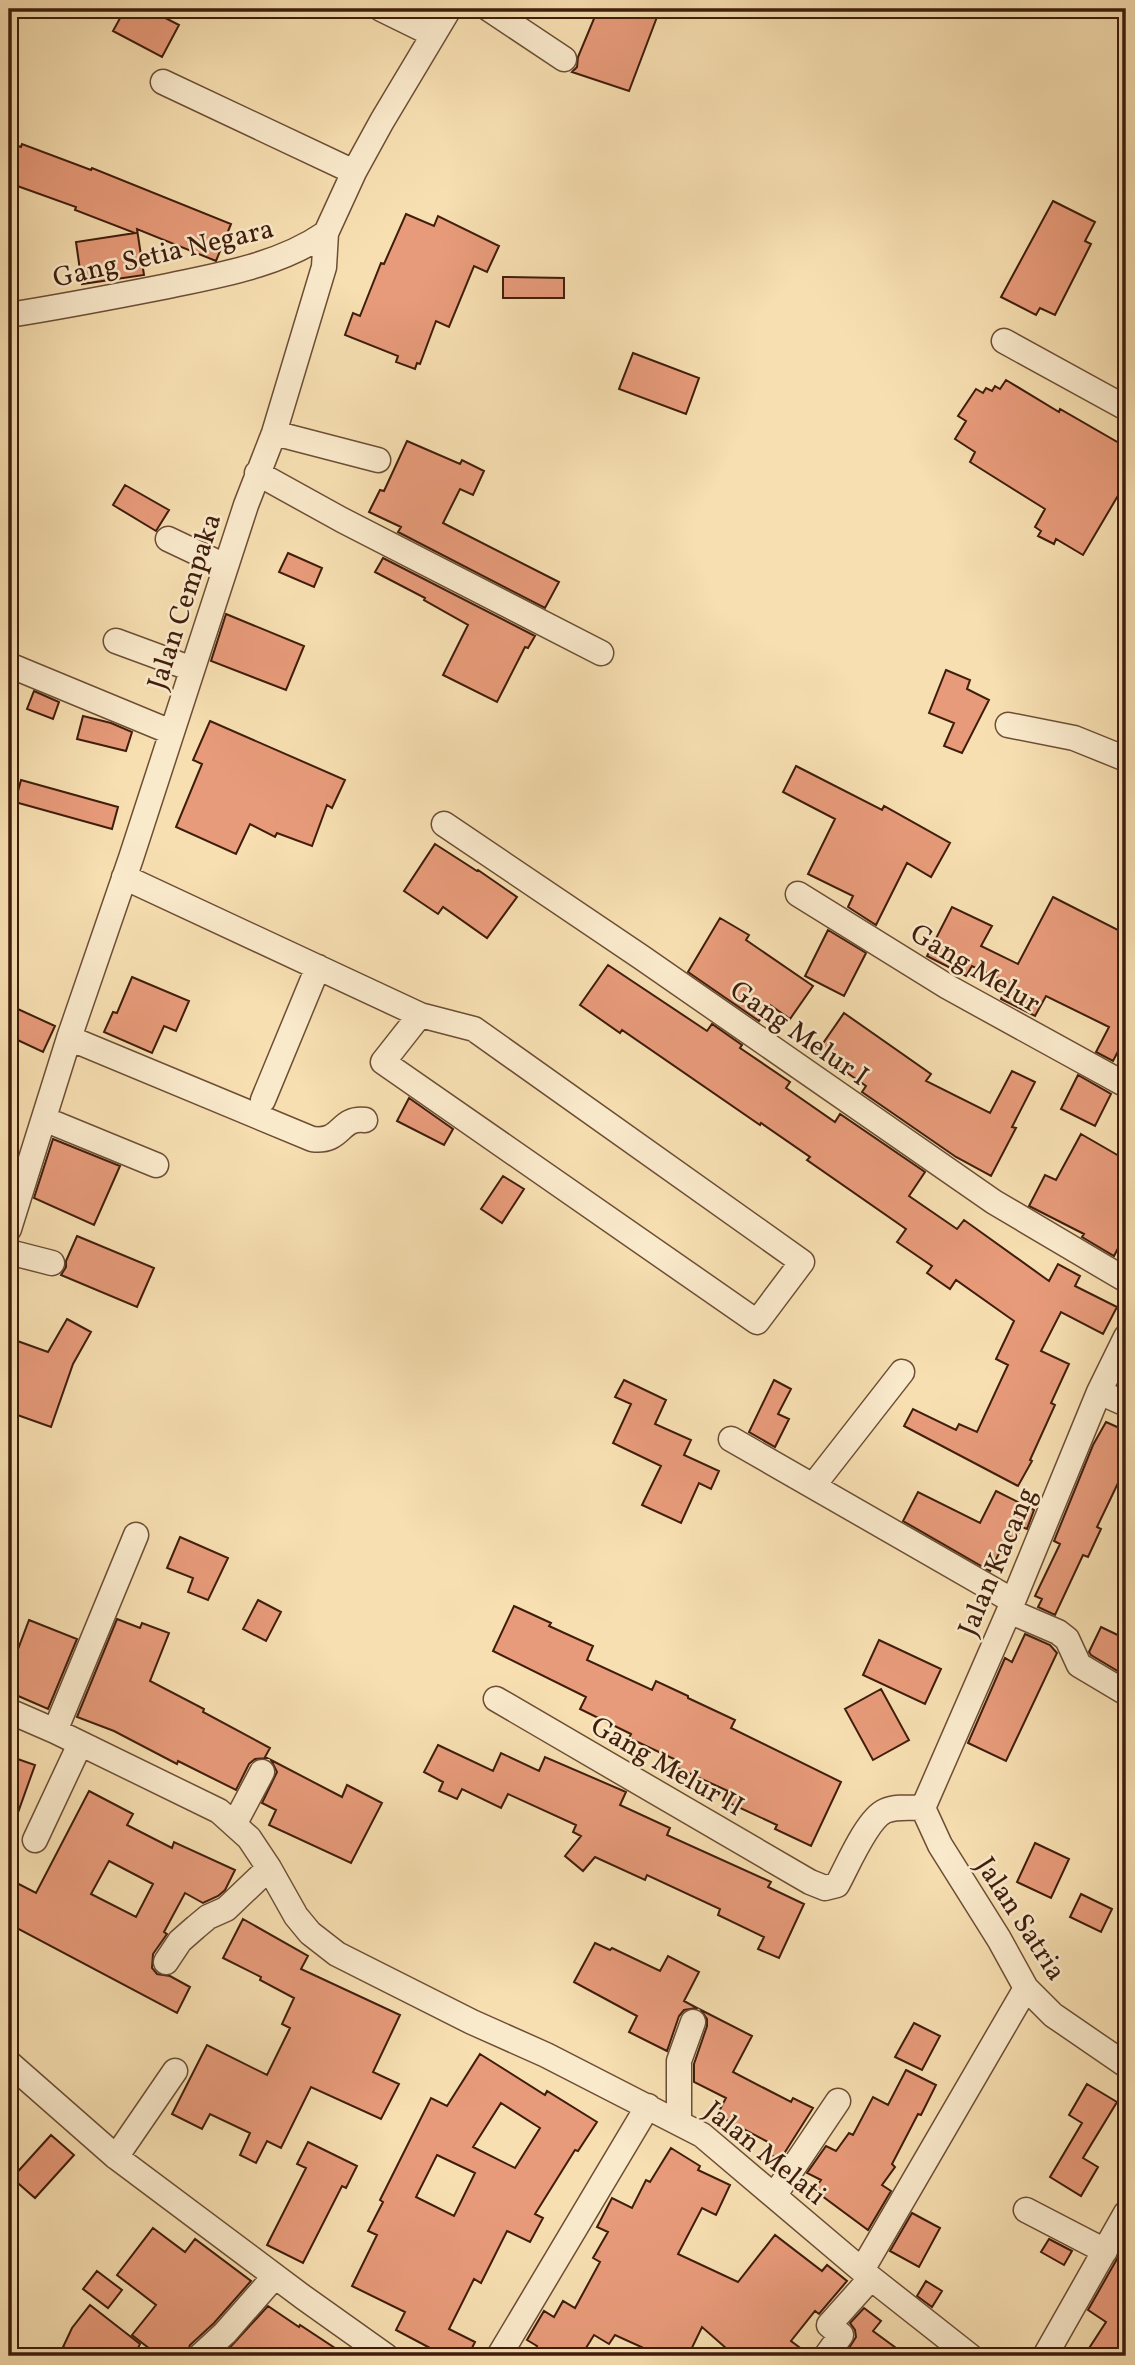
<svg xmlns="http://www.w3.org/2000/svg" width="1135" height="2365" font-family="Vollkorn,serif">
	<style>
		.building { fill: #e89b7a; stroke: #3f1d0c; stroke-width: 2; fill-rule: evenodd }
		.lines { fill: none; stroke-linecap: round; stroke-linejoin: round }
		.minor-casing { stroke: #6d4e35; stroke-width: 27 }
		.minor { stroke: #faeacc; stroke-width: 24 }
		.labels { text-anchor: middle; stroke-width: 5; stroke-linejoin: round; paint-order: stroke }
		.street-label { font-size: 28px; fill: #3f1d0c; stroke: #faeacc }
	</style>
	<rect width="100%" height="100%" fill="#f7dfb1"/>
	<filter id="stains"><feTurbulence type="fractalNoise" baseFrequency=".00286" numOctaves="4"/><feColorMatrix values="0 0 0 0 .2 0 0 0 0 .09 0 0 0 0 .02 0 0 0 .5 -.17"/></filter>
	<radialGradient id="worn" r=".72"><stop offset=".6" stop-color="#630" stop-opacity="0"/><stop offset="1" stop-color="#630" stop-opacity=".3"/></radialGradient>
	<path class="building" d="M125,9H148L179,25L162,57L113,31Z
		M598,9H660L629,91L572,72L577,67L578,57Z
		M9,143L21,147L22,144L91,170L92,168L231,224L216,261L137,229L144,275L82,284L76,242L135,233L75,210L76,207L9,183Z
		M1053,201L1095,222L1085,241L1091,244L1055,315L1040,308L1036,315L1001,297Z
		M406,214L434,226L438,216L499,246L487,272L474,266L449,327L436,321L420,364L417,363L415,369L396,362L398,356L345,335L353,313L360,316L381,263L384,264Z
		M503,277L564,278V298H503Z
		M633,353L699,378L686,414L619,389Z
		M1006,380L1059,412L1060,409L1126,447V482L1083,555L1056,539L1054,544L1038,536L1041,531L1035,527L1045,509L970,462L975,452L955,439L966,421L958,416L976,389L983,393L986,388L992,391L995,386L1000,389Z
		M407,441L460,464L462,460L484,471L473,495L460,489L443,523L559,582L545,608L398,532L401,527L369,512L380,490L384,491Z
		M125,485L169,510L156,531L113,505Z
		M288,553L322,568L314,587L279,572Z
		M383,558L535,636L528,648L525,647L497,702L443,675L468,625L424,600L425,598L375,572Z
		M226,614L304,646L286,690L211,661Z
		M946,670L970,680L967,689L989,700L962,753L944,746L954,723L929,713Z
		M34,691L59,702L53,719L27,709Z
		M83,716L111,723L132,732L126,751L77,739Z
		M210,721L345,780L332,808L327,805L312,846L277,833L275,837L250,824L236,854L176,827L202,764L193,760Z
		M796,766L882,810L884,806L950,843L931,877L907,863L876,925L848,907L853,896L808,874L835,819L783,792Z
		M21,780L118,807L112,829L15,802Z
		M435,844L477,871L478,870L517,897L487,938L443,907L438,914L404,891Z
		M1053,897L1126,934V1036L1113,1061L1096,1052L1109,1027L1046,996L1035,1016L1001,999L1008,983L972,966L966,976L927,956L952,907L992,926L981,946L1018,964Z
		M720,918L749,935L746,940L813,986L790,1019L770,1005L759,1021L688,972Z
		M828,930L866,953L844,996L805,976Z
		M608,965L707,1031L712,1024L742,1045L740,1048L790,1082L786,1088L835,1122L840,1114L925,1172L909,1196L957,1229L964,1220L1049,1281L1058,1264L1080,1276L1075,1286L1117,1307L1103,1334L1061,1312L1041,1351L1069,1364L1051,1403L1055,1405L1030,1460L1032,1461L1018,1486L904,1426L913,1409L956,1430L959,1424L977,1432L1008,1365L996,1359L1014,1321L956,1280L950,1289L927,1273L932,1266L897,1242L906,1229L807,1160L810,1157L761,1123L760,1125L622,1030L620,1033L580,1005Z
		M132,977L189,1001L176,1031L164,1026L152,1053L104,1032L113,1012L117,1013Z
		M9,1005L55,1026L43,1052L9,1036Z
		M844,1013L931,1074L926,1081L990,1113L1012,1071L1035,1082L1012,1127L1016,1128L991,1176L956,1157L862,1092L866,1086L817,1052Z
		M1078,1075L1111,1094L1095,1126L1061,1109Z
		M409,1098L453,1129L444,1145L397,1121Z
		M1081,1134L1126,1160V1233L1114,1256L1082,1237L1084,1234L1029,1206L1045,1175L1056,1180Z
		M53,1139L120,1166L94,1225L34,1198Z
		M503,1176L524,1189L502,1223L481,1209Z
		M77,1236L154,1268L137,1307L61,1275L66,1267V1261Z
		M67,1319L91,1332L73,1364L51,1427L9,1412V1338L48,1352Z
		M624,1380L666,1400L655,1424L691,1440L684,1455L719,1471L711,1489L699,1483L681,1523L642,1505L661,1466L613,1443L631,1404L615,1397Z
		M774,1380L791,1389L778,1414L789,1419L775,1447L749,1432Z
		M1106,1422L1126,1431V1485L1119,1481L1097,1527L1101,1529L1088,1557L1083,1555L1055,1615L1038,1607L1042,1599L1035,1596L1060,1544L1054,1541L1093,1445Z
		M996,1491L1034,1510L1027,1529L1022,1527L1015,1540L1008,1536L990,1571L903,1521L918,1492L980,1523Z
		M180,1537L228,1558L208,1600L188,1592L193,1578L167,1568Z
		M258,1600L281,1612L266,1641L243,1629Z
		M514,1606L551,1623L549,1626L593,1646L587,1660L652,1690L656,1681L688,1696V1698L735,1720L731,1728L841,1782L811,1846L775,1829L777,1825L723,1800L728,1791L671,1765L674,1759L629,1738L631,1734L580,1709L586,1697L493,1651Z
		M117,1619L140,1628L142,1623L169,1633L150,1681L204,1709L203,1712L270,1748L265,1757L267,1758L255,1759L249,1764L236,1790L178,1761L177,1764L114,1731L77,1717Z
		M29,1620L77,1639L48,1709L9,1692V1654L15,1657Z
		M1101,1627L1126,1639V1676L1091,1655L1089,1652Z
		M1025,1634L1050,1645L1057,1653L1006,1761L968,1743L1005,1658L1012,1662Z
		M879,1640L941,1669L925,1704L863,1675Z
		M881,1689L909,1740L873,1760L845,1709Z
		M438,1745L493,1771L501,1753L539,1771L545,1757L626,1792L620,1805L670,1828L667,1835L771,1882L768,1887L804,1904L779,1958L758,1949L764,1937L718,1915L720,1909L647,1875L645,1880L595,1857L583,1871L565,1856L581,1836L573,1832L576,1825L508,1794L501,1808L462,1789L457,1799L439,1791L443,1782L424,1772Z
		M9,1756L35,1765L11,1832L9,1831Z
		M271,1760L342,1797L347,1785L382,1803L351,1863L269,1825L276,1810L262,1803L277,1772Z
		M89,1791L133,1814L127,1825L172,1848L174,1842L235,1870L225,1890L218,1896L203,1903L185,1893L164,1932L167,1934L153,1954L152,1968L157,1974L170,1976L190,1987L177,2013L9,1924V1879L36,1893ZM109,1861L153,1884L136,1917L91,1894Z
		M1035,1843L1069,1859L1051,1898L1017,1882Z
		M1081,1894L1112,1909L1101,1932L1070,1917Z
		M243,1919L308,1956L301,1969L400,2015L373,2072L399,2084L381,2119L311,2087L281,2148L267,2141L256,2163L240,2155L250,2133L210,2114L202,2129L172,2114L207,2045L267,2075L290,2028L282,2024L294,1998L260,1980L261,1977L223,1958Z
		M595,1943L610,1950L612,1948L660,1971L668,1956L699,1972L684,2001L697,2008L684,2010L679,2016L667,2051L629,2032L637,2016L574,1982Z
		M701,2010L752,2036L733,2072L791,2102L793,2098L813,2108L780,2160L765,2152L770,2143L717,2115L726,2098L694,2082V2064L707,2026V2019Z
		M914,2023L940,2036L922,2070L895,2057Z
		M480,2054L545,2095L547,2091L597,2122L578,2151L575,2150L535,2214L543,2218L530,2242L507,2231L481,2283L474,2279L449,2329L475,2342L468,2356H445L396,2330L405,2312L352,2286L377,2235L368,2231L383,2202L380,2200L431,2098L447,2106ZM501,2103L540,2128L515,2168L473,2147ZM437,2155L475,2173L454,2216L416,2197Z
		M906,2070L936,2085L921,2115L918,2114L892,2164L895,2167L882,2185L891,2191L868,2230L814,2190L821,2180L807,2173L826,2146L836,2151L849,2133L853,2135L873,2097L888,2105Z
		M1087,2084L1117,2102L1083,2158L1098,2167L1081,2196L1050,2177L1082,2123L1069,2115Z
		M51,2135L74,2155L35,2198L12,2178Z
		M308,2142L357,2166L346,2188L342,2186L303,2263L267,2245L306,2168L297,2164Z
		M671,2148L700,2166L698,2170L730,2185L716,2215L702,2208L678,2254L738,2282L775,2235L822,2271L827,2265L847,2281L819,2314L815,2311L791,2341L811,2356H735L702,2327L688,2356H661L615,2335L609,2344L594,2335L581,2356H530L537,2346L527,2340L544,2311L554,2317L563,2301L575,2308L600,2262L593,2258L608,2232L597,2227L612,2198L632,2208L646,2180L650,2182Z
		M912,2213L940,2228L919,2267L890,2251Z
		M153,2228L185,2252L195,2239L251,2281L214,2323L190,2345L186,2356H159L132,2335L156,2305L117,2275Z
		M1049,2239L1072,2251L1064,2265L1041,2252Z
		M1126,2243V2356H1084L1106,2322L1088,2310Z
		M97,2271L122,2290L108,2308L83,2289Z
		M926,2281L942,2291L932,2307L917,2296Z
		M90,2305L140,2344L134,2356H81L63,2347L72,2328Z
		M268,2306L299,2327L300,2325L347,2356H222Z
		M864,2308L881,2321L873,2331L907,2356H844L856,2337L855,2330L850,2323Z"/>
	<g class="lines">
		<g class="minor-casing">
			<path id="minor" d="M381,9L432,34
				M489,9L564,59
				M163,82L354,172
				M9,315C60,307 112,297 163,287C219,275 278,266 326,233
				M1004,341L1126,408
				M274,433L378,460
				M257,473L342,520L601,653
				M168,539L225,566
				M116,641L192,669
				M9,665L171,732
				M1008,725L1074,738L1126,759
				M444,824L641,957L994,1202L1126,1280
				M124,877L420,1015L474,1029L802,1262L757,1322L383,1062L420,1015
				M798,894L948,987L1126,1085
				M69,1038L312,1139C343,1143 338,1117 365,1120
				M263,1100L318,967
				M44,1119L156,1165
				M9,1229L69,1038L131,858L246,505L274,433L324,267L326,233L354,172L382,121L449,9
				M9,1252L52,1263
				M1099,1392L1126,1404
				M731,1439L1013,1601
				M813,1486L902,1372
				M1009,1611L1058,1632L1067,1639L1079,1665L1126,1693
				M496,1699L810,1882L825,1888L837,1885C847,1867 867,1819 885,1811C896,1806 911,1808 923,1808
				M9,1711L55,1731L219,1811L249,1838L269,1868L296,1916L310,1933L337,1954L472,2022L546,2055L702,2135L871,2278L970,2356
				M55,1731L136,1535
				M923,1808L1009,1611L1099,1392L1126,1337
				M923,1808L940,1845L999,1939L1026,1988L1053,2015L1126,2065
				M235,1823L262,1772
				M35,1840L80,1744
				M166,1962L180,1941L196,1927L208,1917L226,1909L269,1868
				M9,2063L116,2157L303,2297L386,2356
				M679,2121V2061L693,2022
				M116,2157L175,2071
				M774,2196L838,2101
				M1026,2210L1105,2251
				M862,2270L1026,1988
				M200,2356L225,2333L275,2276
				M499,2356L648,2106
				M826,2356L841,2335L829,2325L871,2278
				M1045,2356L1126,2213"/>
		</g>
		<use href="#minor" class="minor"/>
	</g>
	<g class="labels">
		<g class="street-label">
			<text transform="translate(163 252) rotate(-13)" y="10">Gang Setia Negara</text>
			<text transform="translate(183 601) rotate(-72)" y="10">Jalan Cempaka</text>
			<text transform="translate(976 967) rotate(31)" y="10">Gang Melur</text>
			<text transform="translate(800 1032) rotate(35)" y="10">Gang Melur I</text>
			<text transform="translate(996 1561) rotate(-67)" y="10">Jalan Kacang</text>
			<text transform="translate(668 1765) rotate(30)" y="10">Gang Melur II</text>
			<text transform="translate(1022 1918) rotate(57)" y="10">Jalan Satria</text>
			<text transform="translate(766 2152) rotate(39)" y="10">Jalan Melati</text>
		</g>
	</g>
	<rect width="1135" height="2365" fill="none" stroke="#f7dfb1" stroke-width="35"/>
	<rect x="10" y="10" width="1114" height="2344" fill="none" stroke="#3f1d0c" stroke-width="3.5"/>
	<rect x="18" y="18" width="1100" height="2330" fill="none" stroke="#3f1d0c" stroke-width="2"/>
	<rect width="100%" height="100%" filter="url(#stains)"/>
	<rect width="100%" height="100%" fill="url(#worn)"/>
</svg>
